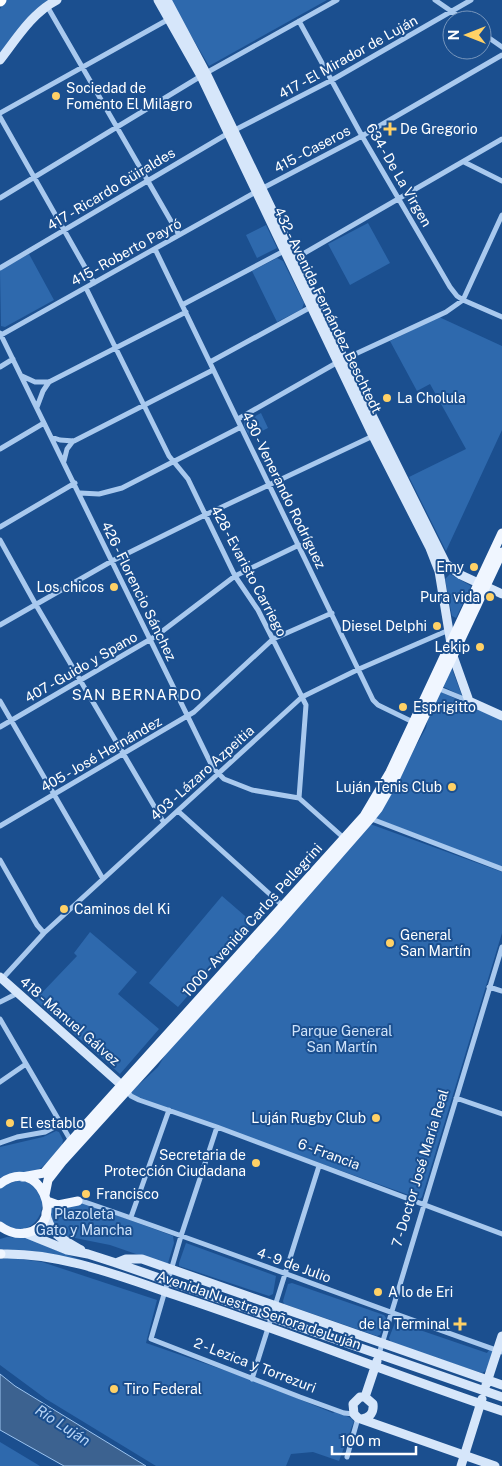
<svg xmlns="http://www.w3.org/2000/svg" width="502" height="1466" viewBox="0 0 502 1466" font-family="'Public Sans',sans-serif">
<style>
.green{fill:#2e69ad}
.water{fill:#3c6290;stroke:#9cc4f0}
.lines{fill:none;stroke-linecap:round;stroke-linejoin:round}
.street{stroke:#a9c9ee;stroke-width:5}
.secondary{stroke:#d6e6fa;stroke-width:9}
.primary{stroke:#f0f6ff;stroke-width:9}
.highway{stroke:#fff;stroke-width:11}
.poi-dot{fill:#ffd166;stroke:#1b4f8f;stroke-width:2}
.labels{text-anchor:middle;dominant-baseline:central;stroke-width:4;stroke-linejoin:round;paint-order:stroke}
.street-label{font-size:14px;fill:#fff;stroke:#1b4f8f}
.poi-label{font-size:14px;fill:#fff;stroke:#1b4f8f;text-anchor:start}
.park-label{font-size:14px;fill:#cfe3fa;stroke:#1b4f8f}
.neighbourhood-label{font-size:15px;letter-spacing:1px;fill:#fff;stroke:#1b4f8f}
.water-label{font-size:15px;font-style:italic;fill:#b5d3f5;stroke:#1b4f8f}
</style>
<rect width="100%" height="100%" fill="#1b4f8f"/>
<path class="green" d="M6,0h46l-52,55v-46z
M170,0h157l-118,66z
M368,223l22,40 -40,22 -22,-41z
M266,225l11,23 -20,10 -11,-23z
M29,254l25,46 -49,27 -4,-1 -1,-56z
M277,258l6,3 21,42 -2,6 -25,13 -25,-51z
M439,317l63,29v84l-56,121 -37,-74 57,-28 -36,-65 -13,7 -27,-50z
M261,413l7,15 -18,9 -6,-11v-4z
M450,574l21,12 -15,32 -4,-2 -7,-37z
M451,666l11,30 -20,-10z
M441,692l61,28v147l-125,-48 -1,-2 50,-89 5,-24 7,-11z
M370,824l132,48v61l-80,264 -2,2 -285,-102 -4,-3v-2l27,-25 10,-17z
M222,896l30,26 -74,85 -29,-24z
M90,932l47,40 -19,22 41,35 -39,45 -85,-74 42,-44 -3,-3z
M56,1131l3,1 4,8 -1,5c-6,7 -18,23 -26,26 -12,5 -24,0 -36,7v-31l43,-10z
M19,1180c3,1 8,1 11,3 23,12 11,51 -16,46 -5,-1 -10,-5 -14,-7v-35z
M84,1203l89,33 1,7 -6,20 -3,1 -55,-19 -45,-9 -15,-12 -1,-19z
M7,1237l21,1 32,14 64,24c-42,-14 -79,-28 -124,-26v-11z
M186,1243l90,33 -3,18 -4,2 -90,-30v-3z
M12,1258l30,4 115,38 -11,43 101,35 86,35 3,-2 17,8 -1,1 2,1 -15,40 -26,-9 -22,2 -5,12h-130l-110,-67 -46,-34v-106z
M292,1283l92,32 2,3 -6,17 -3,1 -93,-32 -1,-3 5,-17z
M398,1318l12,4 4,6 73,25 2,-3 3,1 1,2 -6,17 -5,3 -91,-30 -2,-5 7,-18z
M0,1442l40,24h-40z"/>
<path class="water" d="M0,1374l15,12 131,80h-82l-64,-36z"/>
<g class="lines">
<path class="street" d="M435,0l29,20
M47,6l132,229
M299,21l63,115 88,151 7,9 6,4 39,17
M482,33l20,14
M0,113l169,-94
M0,117l94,166
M464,162l38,19
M0,198l206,-125 131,-73
M155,249l218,451 5,5 35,17
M296,258l206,-119
M0,268l227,-134 105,-54 139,-80
M86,288l83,168 19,23 47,97 23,34 48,95 -7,93
M182,305l102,-54
M0,333l213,435 11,11 28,11 47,8 46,41
M1,335l262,-147 99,-52 140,-81
M210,362l101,-55
M0,367l13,-8
M22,376l13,6h14l137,-70
M37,407l6,-16 6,-9
M238,419l100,-57 108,-50 17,-12 39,-85
M51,437l9,3 14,1 139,-71
M0,449l44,-26
M64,461l3,-12 6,-8
M80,493l19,1 23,-6 119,-61
M0,527l75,-44
M0,540l36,65 128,218
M0,625l112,-64 93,-46 168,-79
M437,688l32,13
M0,701l103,178
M0,727l156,-91 79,-60 64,-31
M178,811l105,95
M369,818l133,51
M0,826l194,-114 79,-73 59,-26
M0,860l37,65 7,8
M2,979l42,-46 258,-236 57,-28 90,-39
M489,987l13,4
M0,1002l18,-9
M0,1019l71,122
M0,1082l26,-18
M127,1091l4,5 8,4 78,27 285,107
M456,1098l46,16
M217,1127l-36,109 -30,103 149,58 44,16 10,1
M0,1143l17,-6 28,-5 15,-8
M78,1201h4c141,48 280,102 420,151
M131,1217l38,-107
M379,1354l123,-407
M252,1379l67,-213
M347,1457l11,-39"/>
<path class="secondary" d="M158,0l43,76 172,360 57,112 9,23 14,85 16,45 33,15
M167,0l39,73 138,286 102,205 15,11 41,19
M0,60c17,-22 32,-47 57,-60
M0,977l127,113
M46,1213c3,21 18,27 35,37
M25,1233l42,17 21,4 28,9 386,134
M1,1254c60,-2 124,24 180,43 108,36 213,78 321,114
M116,1263l10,-4h16l360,126
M486,1385l16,-49
M365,1397l12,-36
M362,1419c8,-1 12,-7 11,-15l-8,-7h-5l-7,7 1,10 4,4 137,48
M461,1466l21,-67"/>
<path class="primary" d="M22,1177l22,-4 27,-32 293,-325 26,-44 112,-239
M0,1184c39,-31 69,40 26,49 -10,2 -18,-1 -26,-7
M45,1195l3,-15 14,-18 211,-232 97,-111 8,-10 18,-32 106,-225
M47,1201l11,4 20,-4
M0,1254h1"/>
<path class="highway" d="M0,1l1,-1"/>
</g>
<g class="poi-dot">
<circle cx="56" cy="96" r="5"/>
<path d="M387.5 121.5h5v5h5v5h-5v5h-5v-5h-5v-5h5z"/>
<circle cx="387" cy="398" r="5"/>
<circle cx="474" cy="567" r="5"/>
<circle cx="114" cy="587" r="5"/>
<circle cx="490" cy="597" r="5"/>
<circle cx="437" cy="626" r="5"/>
<circle cx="480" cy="647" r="5"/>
<circle cx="403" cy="707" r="5"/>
<circle cx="452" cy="787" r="5"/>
<circle cx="64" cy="909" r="5"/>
<circle cx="390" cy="943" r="5"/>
<circle cx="376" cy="1118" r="5"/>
<circle cx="10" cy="1123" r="5"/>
<circle cx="256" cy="1163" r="5"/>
<circle cx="86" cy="1194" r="5"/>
<circle cx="378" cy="1292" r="5"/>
<path d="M457.5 1316.5h5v5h5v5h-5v5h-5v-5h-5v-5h5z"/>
<circle cx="114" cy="1389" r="5"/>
</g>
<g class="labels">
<g class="street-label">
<text transform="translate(348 57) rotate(-29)">417 - El Mirador de Luján</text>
<text transform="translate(312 149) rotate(-28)">415 - Caseros</text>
<text transform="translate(399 175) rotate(60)">634 - De La Virgen</text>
<text transform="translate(111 189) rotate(-31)">417 - Ricardo Güiraldes</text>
<text transform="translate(126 252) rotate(-29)">415 - Roberto Payró</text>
<text transform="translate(328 310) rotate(64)">432 - Avenida Fernández Beschtedt</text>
<text transform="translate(284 490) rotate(64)">430 - Venerando Rodríguez</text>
<text transform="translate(249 571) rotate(62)">428 - Evaristo Carriego</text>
<text transform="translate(139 591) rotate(64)">426 - Florencio Sánchez</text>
<text transform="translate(81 667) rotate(-30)">407 - Guido y Spano</text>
<text transform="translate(101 754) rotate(-30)">405 - José Hernández</text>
<text transform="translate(202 773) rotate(-42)">403 - Lázaro Azpeitia</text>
<text transform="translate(252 920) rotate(-48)">1000 - Avenida Carlos Pellegrini</text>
<text transform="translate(70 1021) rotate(41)">418 - Manuel Gálvez</text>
<text transform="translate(329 1154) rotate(20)">6 - Francia</text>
<text transform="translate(420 1168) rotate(-73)">7 - Doctor José María Real</text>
<text transform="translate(294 1265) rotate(20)">4 - 9 de Julio</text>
<text transform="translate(259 1310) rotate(19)">Avenida Nuestra Señora de Luján</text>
<text transform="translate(255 1365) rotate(21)">2 - Lezica y Torrezuri</text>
</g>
<g class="poi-label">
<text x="66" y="88">Sociedad de<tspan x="66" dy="16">Fomento El Milagro</tspan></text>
<text x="400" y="129">De Gregorio</text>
<text x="397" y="398">La Cholula</text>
<text x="464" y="567" text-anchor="end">Emy</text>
<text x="104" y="587" text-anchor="end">Los chicos</text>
<text x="480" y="597" text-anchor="end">Pura vida</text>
<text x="427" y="626" text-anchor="end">Diesel Delphi</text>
<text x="470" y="647" text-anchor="end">Lekip</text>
<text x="413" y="707">Esprigitto</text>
<text x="442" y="787" text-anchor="end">Luján Tenis Club</text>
<text x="74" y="909">Caminos del Ki</text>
<text x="400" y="935">General<tspan x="400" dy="16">San Martín</tspan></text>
<text x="366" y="1118" text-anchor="end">Luján Rugby Club</text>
<text x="20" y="1123">El establo</text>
<text x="246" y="1155" text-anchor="end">Secretaria de<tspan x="246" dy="16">Protección Ciudadana</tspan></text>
<text x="96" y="1194">Francisco</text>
<text x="388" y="1292">A lo de Eri</text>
<text x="450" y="1324" text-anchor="end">de la Terminal</text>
<text x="124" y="1389">Tiro Federal</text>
</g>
<g class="park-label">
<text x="342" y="1031">Parque General<tspan x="342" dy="16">San Martín</tspan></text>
<text x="84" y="1214">Plazoleta<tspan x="84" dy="16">Gato y Mancha</tspan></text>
</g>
<g class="neighbourhood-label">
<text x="137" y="694">SAN BERNARDO</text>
</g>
<g class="water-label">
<text transform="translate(63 1425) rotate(33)">Río Luján</text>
</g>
</g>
<g transform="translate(467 35) rotate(270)"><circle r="24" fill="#1b4f8f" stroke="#7695bc"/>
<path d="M0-4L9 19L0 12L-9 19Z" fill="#ffd166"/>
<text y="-8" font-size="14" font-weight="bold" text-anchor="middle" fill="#ffffff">N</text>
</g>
<path d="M332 1446v8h84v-8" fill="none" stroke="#ffffff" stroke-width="2.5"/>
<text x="340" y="1446" font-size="15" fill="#ffffff" stroke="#1b4f8f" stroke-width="4" paint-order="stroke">100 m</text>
</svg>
